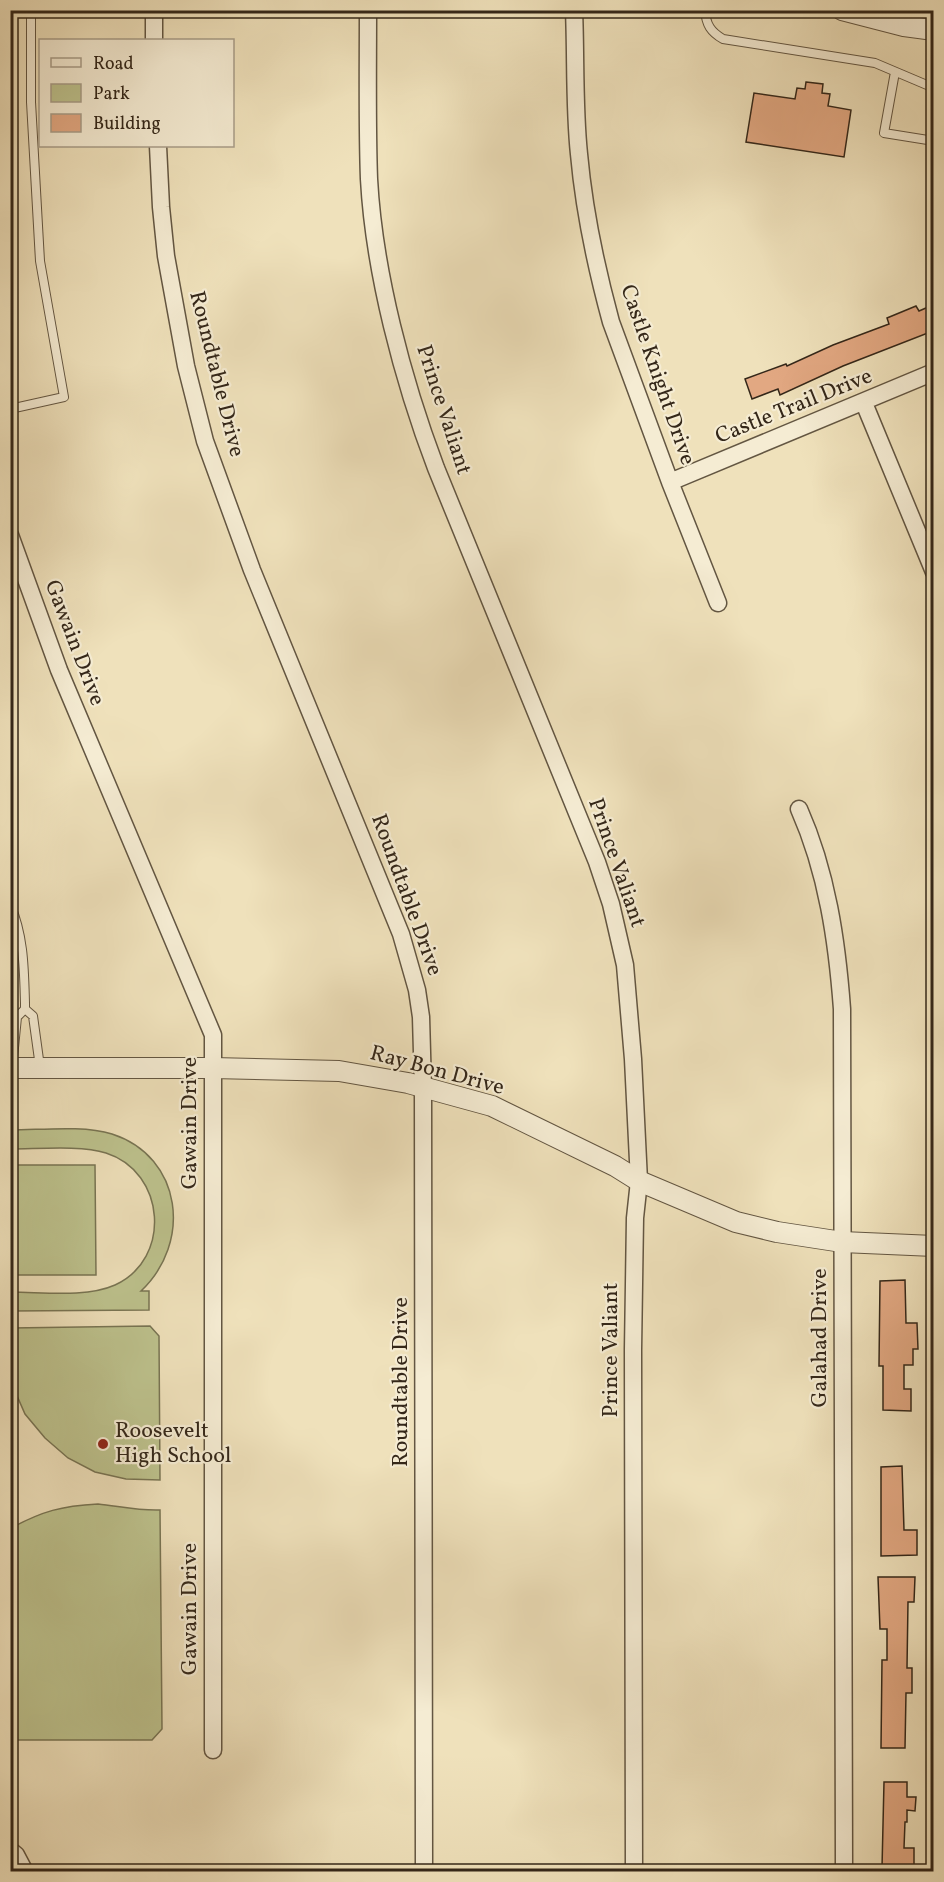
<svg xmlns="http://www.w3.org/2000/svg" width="944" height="1882" viewBox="0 0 944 1882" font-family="Vollkorn,serif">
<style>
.green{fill:#bdc28d;stroke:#787453;stroke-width:1.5}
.building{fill:#e2a882;stroke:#342719;stroke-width:1.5}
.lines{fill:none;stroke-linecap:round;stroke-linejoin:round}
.service-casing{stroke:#635642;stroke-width:10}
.minor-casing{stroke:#635642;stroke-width:19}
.tertiary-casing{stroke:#635642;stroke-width:22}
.service{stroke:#f5ecd3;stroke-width:8}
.minor{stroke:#f5ecd3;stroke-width:16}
.tertiary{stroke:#f5ecd3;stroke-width:20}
.poi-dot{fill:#8f2418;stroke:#f5ecd3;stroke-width:2}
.labels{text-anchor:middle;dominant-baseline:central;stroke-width:4.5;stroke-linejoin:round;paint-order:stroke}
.street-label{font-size:22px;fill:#342719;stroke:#f5ecd3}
.poi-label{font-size:22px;fill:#342719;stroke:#f5ecd3;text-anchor:start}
</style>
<rect width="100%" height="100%" fill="#efe1bb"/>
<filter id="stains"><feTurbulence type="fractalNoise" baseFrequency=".00333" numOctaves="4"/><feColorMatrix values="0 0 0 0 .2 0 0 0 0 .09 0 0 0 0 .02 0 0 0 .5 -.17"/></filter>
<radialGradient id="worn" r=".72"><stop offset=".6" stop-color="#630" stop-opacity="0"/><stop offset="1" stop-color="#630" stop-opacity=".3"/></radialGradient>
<path class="green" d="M11,1130c30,0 72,-5 101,4 71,23 80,109 29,157h8v19l-138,1v-19c31,0 75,6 104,-7 57,-26 51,-113 -9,-132 -25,-8 -68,-4 -95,-4z
M11,1165h84l1,110h-85z
M150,1326l9,10 1,144 -34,-1 -31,-7 -27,-14 -23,-20 -20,-24 -14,-32v-54z
M98,1504c20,2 41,7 62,6l2,219 -10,11h-141v-212c32,-17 50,-22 87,-24z"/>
<path class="building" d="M806,82l17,2 -1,9 8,1 -2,12 23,4 -7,47 -98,-15 8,-49 41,6 2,-11 8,1z
M933,305v26l-90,35 -63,29 -2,-6 -26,10 -7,-20 41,-15 1,2 46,-21 56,-21 -2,-6 29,-12 3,5z
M905,1280l1,43h11l1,26h-5v16h-9v24h7v22l-28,-1v-44h-4l1,-85z
M902,1466l2,64h13v25l-36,1v-89z
M878,1577h37l-1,25h-6l-1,66h5v25h-6l-1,55h-24l1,-88h5v-31h-7z
M884,1782h23v15h9l-1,14 -8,-1v12h-2l-1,26h10v20h-32z"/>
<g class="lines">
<g class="service-casing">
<path id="service" d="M705,10c1,15 6,22 18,29l152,24 59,25
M895,72l-11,61 50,8
M10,409l54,-12 -24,-136 -9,-159v-92
M10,904c14,32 14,65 15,99v6l-8,8 -5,51
M25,1009l8,7 7,51"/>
</g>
<g class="minor-casing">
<path id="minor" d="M154,10v30
M368,10c0,57 -1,113 1,169 5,93 34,202 67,289l161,394 14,42 14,61 8,94 6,122 -4,37 -2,132 1,522
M574,10c2,48 0,97 5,144 5,56 17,113 32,168l59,160 48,121
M158,146l3,61 5,49 20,110 19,75 47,129 149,364 16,56 4,27 2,71 1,784
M864,403l70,169
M670,482l264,-110
M10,535l49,135 154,365v715
M799,809c28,63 38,132 43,200l2,863
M10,1850l6,5 9,17"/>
</g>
<g class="tertiary-casing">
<path id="tertiary" d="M842,10l62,16 30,4
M10,1068h202l127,3 69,12 84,23 123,60 24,15 97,41 41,10 65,10 92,4"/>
</g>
<use href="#service" class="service"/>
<use href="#minor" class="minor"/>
<use href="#tertiary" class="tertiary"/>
</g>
<circle class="poi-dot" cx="103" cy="1444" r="6"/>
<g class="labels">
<g class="street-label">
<text transform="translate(216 374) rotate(76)">Roundtable Drive</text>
<text transform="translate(657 375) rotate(71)">Castle Knight Drive</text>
<text transform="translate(794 407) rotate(-22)">Castle Trail Drive</text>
<text transform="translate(443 410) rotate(72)">Prince Valiant</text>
<text transform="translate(74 643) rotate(69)">Gawain Drive</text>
<text transform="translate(616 863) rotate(71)">Prince Valiant</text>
<text transform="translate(406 895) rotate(70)">Roundtable Drive</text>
<text transform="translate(437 1071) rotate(15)">Ray Bon Drive</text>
<text transform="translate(190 1123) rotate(-90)">Gawain Drive</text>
<text transform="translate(820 1338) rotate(-90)">Galahad Drive</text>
<text transform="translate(611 1350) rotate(-90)">Prince Valiant</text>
<text transform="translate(401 1382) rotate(-90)">Roundtable Drive</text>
<text transform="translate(190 1609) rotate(-90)">Gawain Drive</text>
</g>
<g class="poi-label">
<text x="115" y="1431">Roosevelt<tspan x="115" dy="25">High School</tspan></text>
</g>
</g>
<rect width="944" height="1882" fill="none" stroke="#efe1bb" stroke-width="36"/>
<rect x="12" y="12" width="920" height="1858" fill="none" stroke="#342719" stroke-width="3"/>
<rect x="18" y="18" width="908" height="1846" fill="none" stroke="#342719" stroke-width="1.5"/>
<rect x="39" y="39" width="195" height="108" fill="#f5ecd3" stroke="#a89d89" stroke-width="1.5"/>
<rect x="51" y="58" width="30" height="9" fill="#f5ecd3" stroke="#a89d89" stroke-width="1.5"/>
<text x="93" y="69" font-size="18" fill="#342719">Road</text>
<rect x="51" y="84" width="30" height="18" fill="#bdc28d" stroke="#a89d89" stroke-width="1.5"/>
<text x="93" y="99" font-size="18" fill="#342719">Park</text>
<rect x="51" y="114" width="30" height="18" fill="#e2a882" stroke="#a89d89" stroke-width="1.5"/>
<text x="93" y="129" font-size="18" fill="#342719">Building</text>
<rect width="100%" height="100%" filter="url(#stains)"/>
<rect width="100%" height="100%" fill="url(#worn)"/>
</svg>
